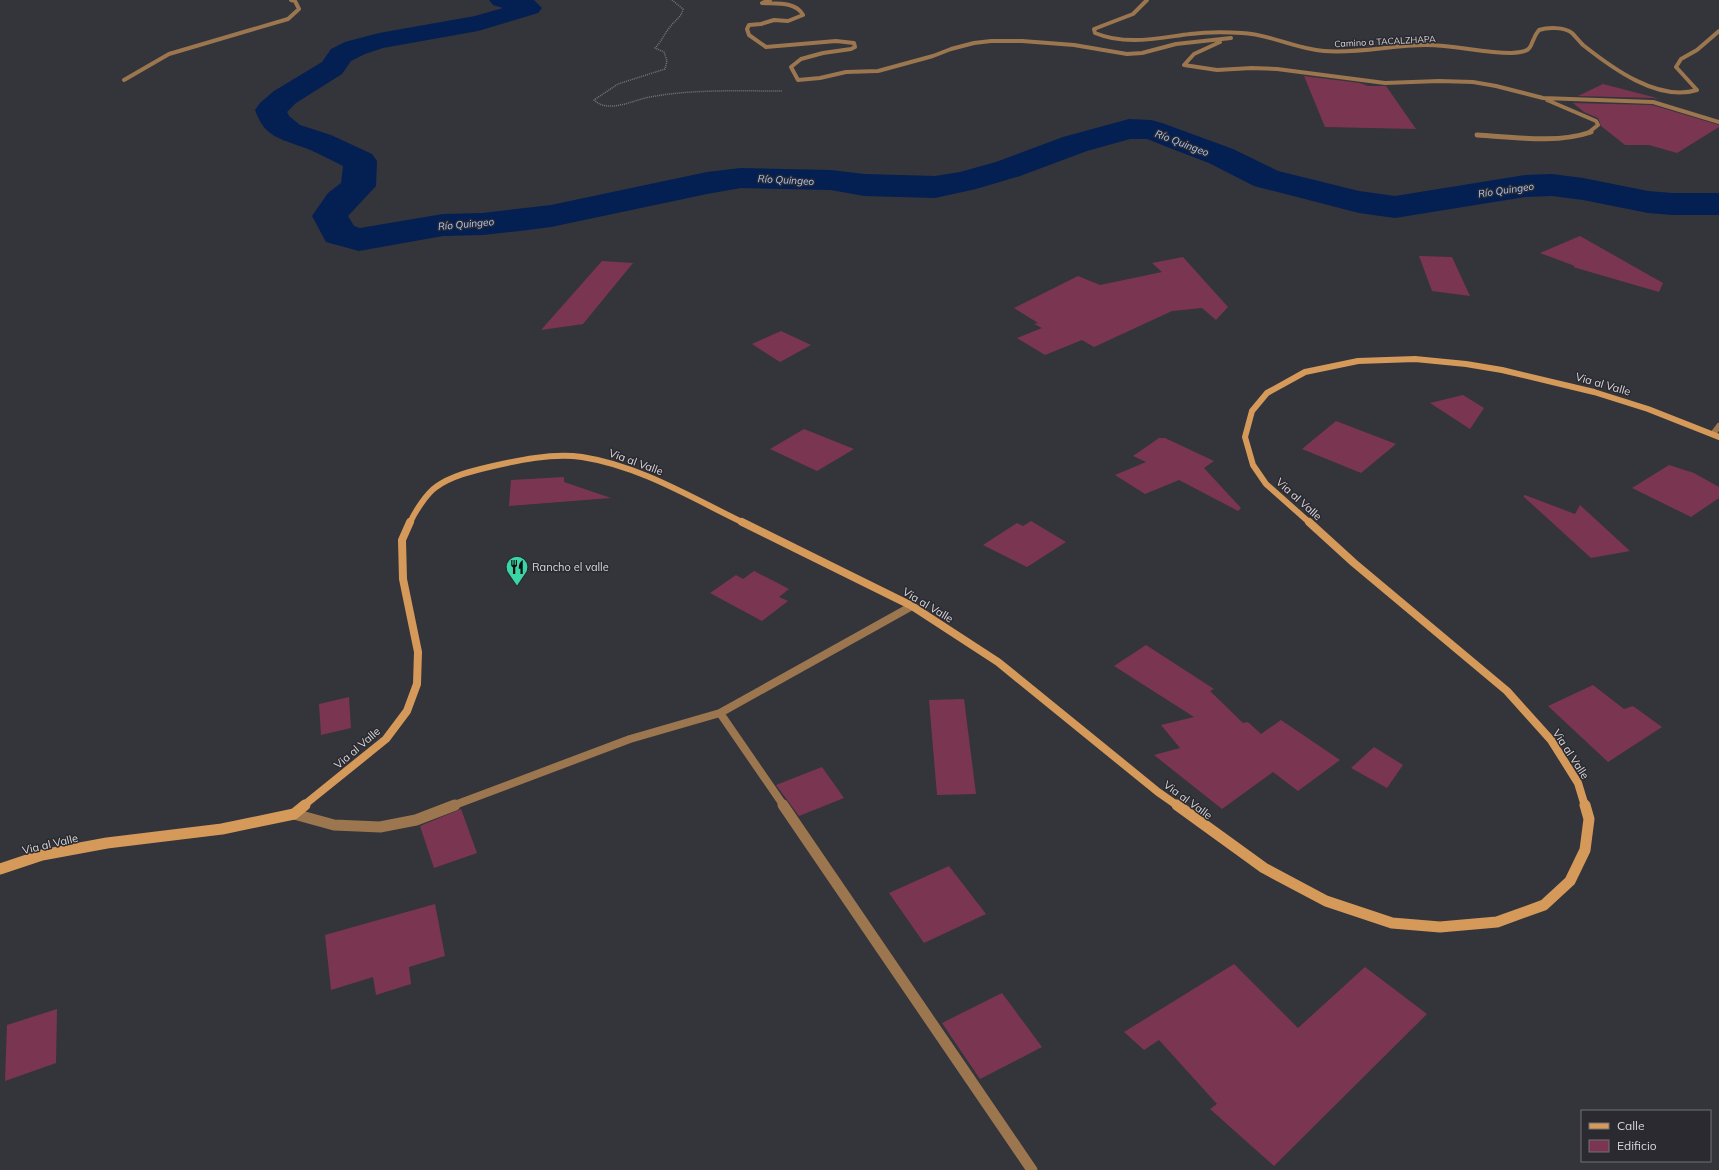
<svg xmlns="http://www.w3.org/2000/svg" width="1719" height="1170" viewBox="0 0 1719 1170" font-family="Mulish,sans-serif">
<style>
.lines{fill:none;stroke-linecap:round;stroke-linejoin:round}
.river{fill:#041f52;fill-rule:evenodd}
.building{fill:#7a3650}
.path{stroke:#75757a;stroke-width:1.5;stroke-dasharray:1 1;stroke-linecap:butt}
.service{stroke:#9b764f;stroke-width:6}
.minor-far3{stroke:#9b764f;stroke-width:4}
.minor-far2{stroke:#9b764f;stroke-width:5}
.minor-far1{stroke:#9b764f;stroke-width:8}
.minor{stroke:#9b764f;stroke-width:11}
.secondary-far2{stroke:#d5995a;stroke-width:6}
.secondary-far1{stroke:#d5995a;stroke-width:8}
.secondary{stroke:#d5995a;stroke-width:11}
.labels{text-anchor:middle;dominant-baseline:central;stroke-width:3;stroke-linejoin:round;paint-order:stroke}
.far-street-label{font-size:9px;fill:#d8d8dc;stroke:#2a2a30}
.far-water-label{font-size:10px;font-style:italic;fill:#abc8fa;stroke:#2a2a30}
.street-label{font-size:11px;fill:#d8d8dc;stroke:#2a2a30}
.poi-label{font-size:11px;fill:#d8d8dc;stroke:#2a2a30;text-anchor:start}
</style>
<rect width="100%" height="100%" fill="#34343b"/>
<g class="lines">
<path class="river" d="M489,0h45l8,8 -4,5 -60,18 -95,17 -18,6 -14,7 -9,13 -46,29 -9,9 2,4 11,9 31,10 41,19 5,7 -1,25 -28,30 6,10 6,2 83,-14 40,-1 68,-8 156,-33 34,-4 90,2 33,4 71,2 25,-4 36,-10 67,-25 66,-18 22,1 11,3 71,26 45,22 81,20 36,5 130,-21 27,-1 31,4 65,13 24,2h47v22h-47l-24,-2 -65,-13 -31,-4 -27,1 -130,21 -36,-5 -105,-27 -45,-23 -34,-13 -28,-11h-17l-43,12 -67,25 -44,13 -41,9 -71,-2 -33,-6 -90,-2 -34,6 -156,33 -31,4 -37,4 -40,1 -84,15 -33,-9 -14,-26 16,-23 13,-10 2,-17c-12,-6 -23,-12 -35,-17 -25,-10 -43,-10 -53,-39l5,-7 14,-12 48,-29 9,-13 14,-7 34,-9 96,-17 28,-8 -10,-3z"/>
</g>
<path class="building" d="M1304,76l56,7 8,3h18l30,43 -91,-2z
M1603,84l50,13 7,3 -7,-2 -75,-2z
M1573,103l79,2 67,20v2l-42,26 -28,-8h-24l-24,-19 -3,-8 -14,-6z
M1580,236l83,47 -4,9 -86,-25 2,-1 -35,-13z
M1419,256l33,1 18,39 -38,-5z
M1183,257l45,50 -12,13 -14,-12 -30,3 -78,36 -12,-7 -37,15 -28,-17 25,-10 -8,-4 4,-1 -24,-15 64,-32 22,9 62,-13 -10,-9z
M602,261l31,2 -50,61 -42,6z
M781,331l30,14 -31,17 -28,-18z
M1463,395l21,13 -14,21 -40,-26z
M1336,421l60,23 -35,29 -59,-24z
M804,429l50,20 -37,22 -47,-22z
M1159,438h6l49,23 -10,7 37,40 -3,3 -59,-31 -34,14 -30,-19 31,-13 -13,-6z
M1669,465l25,8 25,14v11l-28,19 -59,-29z
M564,477v5l47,16 -102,8 2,-26z
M1525,495l50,19 5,-9 50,46 -39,7 -68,-62z
M1031,521l35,21 -39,25 -44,-22 34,-22 6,3z
M754,571l35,18 -10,8 9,4 -26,20 -52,-28 26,-18 7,4z
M1146,645l68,44 -4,2 33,32 5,-1 13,12 20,-14 59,40 -42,31 -25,-19 -51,37 -68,-54 26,-7 -19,-23 33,-8 -80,-51z
M1593,685l31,24 9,-3 29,21 -54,35 -60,-56z
M349,697l2,31 -30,7 -2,-31z
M964,699l12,95 -39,1 -8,-95z
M1374,747l29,18 -16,23 -36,-20z
M822,767l22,31 -45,18 -23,-31z
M461,809l16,44 -43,15 -14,-42z
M949,866l37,48 -62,29 -35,-50z
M435,904l10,52 -36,11 2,17 -35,11 -3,-18 -42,13 -6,-55z
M1234,964l64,64 67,-61 62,47 -153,152 -64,-57 7,-5 -58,-64 -15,10 -20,-18z
M1002,993l40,54 -62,32 -38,-56z
M57,1009l-1,54 -51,18 2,-56z"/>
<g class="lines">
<path class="path" d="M672,0l11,9c-2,9 -8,11 -13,18 -6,7 -8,14 -15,21l9,4 3,9 -2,8 -47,15 -24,16c14,14 39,0 56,-3 43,-8 88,-6 132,-6"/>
<path class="service" d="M1713,434l6,-8"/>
<path class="minor-far3" d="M770,0l-8,3c13,1 34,-2 41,12l-15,6 -14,-1 -13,4 -12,1 -2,4 2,6 17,12 70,-6 18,2 1,4 -4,2 -28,4 -22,6 -10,8 7,13 22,-2 26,-6 32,-1 55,-15 18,-7 23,-6 17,-2h31l52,4 53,9 15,-1 34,-9 55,-6
M1147,0l-14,14 -39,15 1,4c31,13 63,5 95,1 17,-2 34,-2 52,-1 28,1 53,16 82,18 34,3 68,-6 102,-6 29,0 56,8 85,8 27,-1 16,-9 28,-23 9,-3 26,-3 33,3 4,4 7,8 11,12 29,23 75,57 114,45l-21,-23 5,-8 16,-9 22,-19
M1220,42l-26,12 -10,11 33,5 35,-2 25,1 108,14 54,-2 34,1 23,4 47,12 110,4 66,20
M124,80l45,-26 119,-35 11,-10 -4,-8 -4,-1
M1547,100l49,21 2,4 -10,8"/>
<path class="minor-far2" d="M1477,135c35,2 80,9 114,-3"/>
<path class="minor-far1" d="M720,713l192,-107
M452,806l178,-67 90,-26 64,93"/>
<path class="minor" d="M783,805l249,365
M294,814l40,11 46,2 36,-7 39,-15"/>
<path class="secondary-far2" d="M410,523c4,-10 17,-30 26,-36 15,-11 36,-16 53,-20 30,-7 63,-14 93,-10 58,9 110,41 162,66
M1310,523l-44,-39 -13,-19 -8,-28 7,-26 15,-18 38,-21 53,-11 57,-2 51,5 36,6 92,22 54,17 71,28"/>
<path class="secondary-far1" d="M742,522l170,84 86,56 160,130 20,14
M1309,522l45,41 153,128 44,49 27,43 7,23
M303,806l83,-67 21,-28 10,-27 1,-32 -15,-73 -1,-39 8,-18"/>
<path class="secondary" d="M1177,805l87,63 62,33 66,22 48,4 57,-5 47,-17 26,-24 15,-31 4,-31 -4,-14
M0,869l42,-14 65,-12 115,-14 72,-15 11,-9"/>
</g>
<defs>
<g id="restaurant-pin" transform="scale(1.15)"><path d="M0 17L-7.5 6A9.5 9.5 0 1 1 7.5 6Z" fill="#3ad4a5" stroke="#2a2a30"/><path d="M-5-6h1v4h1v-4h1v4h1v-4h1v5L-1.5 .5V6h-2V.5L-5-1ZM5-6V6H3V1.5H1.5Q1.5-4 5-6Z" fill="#111"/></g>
</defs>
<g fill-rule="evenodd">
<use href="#restaurant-pin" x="517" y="567"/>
</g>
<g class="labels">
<g class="far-street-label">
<text transform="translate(1385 41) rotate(-3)">Camino a TACALZHAPA</text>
</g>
<g class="far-water-label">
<text transform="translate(1182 143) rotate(21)">Río Quingeo</text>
<text transform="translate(786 180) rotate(3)">Río Quingeo</text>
<text transform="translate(1506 190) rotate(-8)">Río Quingeo</text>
<text transform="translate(466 224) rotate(-5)">Río Quingeo</text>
</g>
<g class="street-label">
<text transform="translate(1603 384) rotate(16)">Via al Valle</text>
<text transform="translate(636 462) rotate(20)">Via al Valle</text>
<text transform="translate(1299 499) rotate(42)">Via al Valle</text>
<text transform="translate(928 605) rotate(31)">Via al Valle</text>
<text transform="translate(357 748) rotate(-41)">Via al Valle</text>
<text transform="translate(1571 754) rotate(57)">Via al Valle</text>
<text transform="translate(1188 800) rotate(36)">Via al Valle</text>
<text transform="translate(50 844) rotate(-13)">Via al Valle</text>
</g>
<g class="poi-label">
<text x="532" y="567">Rancho el valle</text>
</g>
</g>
<rect x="1581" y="1110" width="130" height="52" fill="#2a2a30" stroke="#707075"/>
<rect x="1589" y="1123" width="20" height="6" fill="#d5995a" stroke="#707075"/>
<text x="1617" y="1130" font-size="12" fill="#d8d8dc">Calle</text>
<rect x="1589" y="1140" width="20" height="12" fill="#7a3650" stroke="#707075"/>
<text x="1617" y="1150" font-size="12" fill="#d8d8dc">Edificio</text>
</svg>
